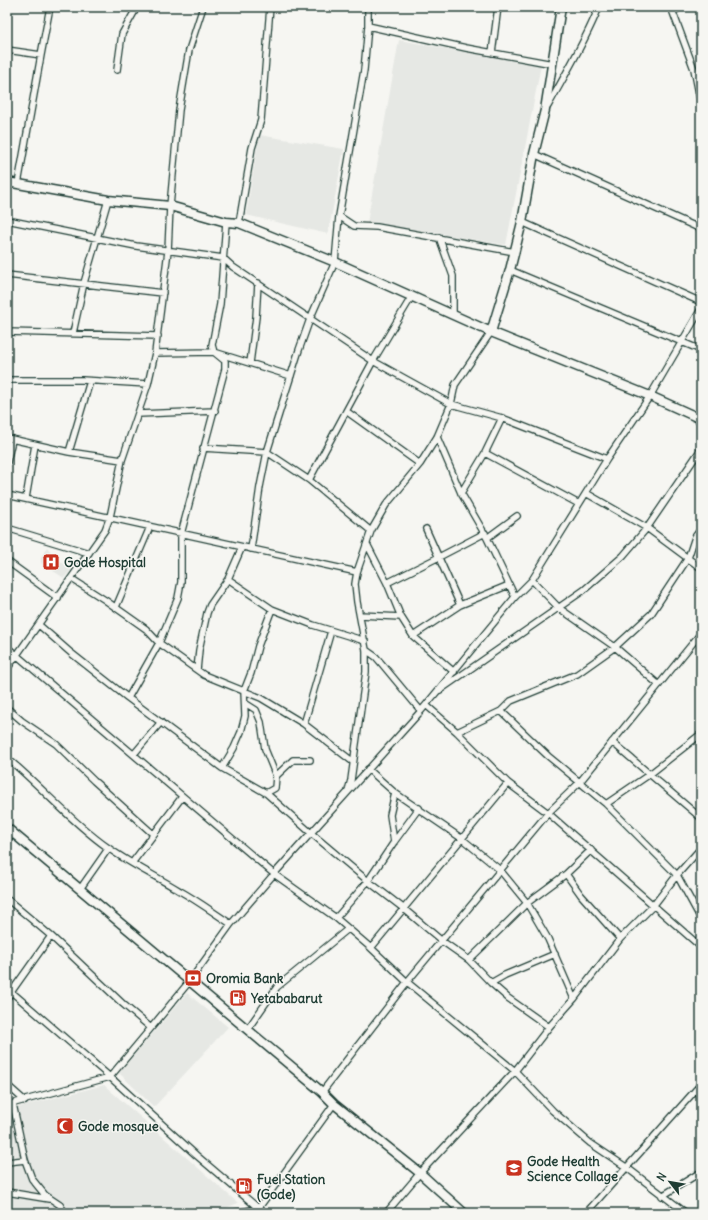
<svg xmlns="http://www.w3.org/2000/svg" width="708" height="1220" viewBox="0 0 708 1220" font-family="Delius,sans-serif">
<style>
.built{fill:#e6e8e4}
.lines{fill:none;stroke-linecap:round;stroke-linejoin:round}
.street-casing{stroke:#1f3d34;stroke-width:8}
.secondary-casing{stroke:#1f3d34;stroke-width:11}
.street{stroke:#f6f6f2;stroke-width:5.5}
.secondary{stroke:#f6f6f2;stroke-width:8}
.labels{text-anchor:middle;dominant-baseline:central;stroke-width:3;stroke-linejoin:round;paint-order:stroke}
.poi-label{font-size:13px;font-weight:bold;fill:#1f3d34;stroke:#f6f6f2;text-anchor:start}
</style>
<rect width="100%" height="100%" fill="#f6f6f2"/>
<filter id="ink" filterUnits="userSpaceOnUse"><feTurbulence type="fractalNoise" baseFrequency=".025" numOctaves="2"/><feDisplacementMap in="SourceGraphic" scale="8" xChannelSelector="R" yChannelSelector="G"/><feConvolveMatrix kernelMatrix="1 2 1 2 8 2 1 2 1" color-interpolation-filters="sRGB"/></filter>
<g filter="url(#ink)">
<path class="built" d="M399,40l142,25 -35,180 -139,-22z
M259,135l85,14 -16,85 -82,-19z
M47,547l7,9 17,14 -7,8 -23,-15v-5z
M187,993l41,34 -74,80 -35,-34z
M104,1085l134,118 -24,10h-207v-103z"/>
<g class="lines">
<g class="street-casing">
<path id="street" d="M671,7l23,62 7,35
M673,12l7,-5
M368,26l98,22 87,16
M7,50l34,5
M492,53l6,-46
M117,70l5,-36 15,-27
M548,106c18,-33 37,-64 51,-99
M534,154l167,75
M18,184l23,-129 9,-48
M339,216l15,10 23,1 138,25
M7,220l129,26 87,12 10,9 140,94 78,43 51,14 105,41
M522,222l179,80
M239,223l13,-75 9,-28 9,-113
M439,237l14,39v39
M510,270l191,80
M7,275l156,18
M7,332l151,4
M73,333l11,-50 24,-83
M155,353l59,-1 77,24
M250,363l6,-46 2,-34
M7,380h75l66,4
M346,411l74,53
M138,414l77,-3
M437,437l24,56 26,45 28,59
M7,438l62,14 53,8
M203,448l64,4 42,28 62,51
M69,452l21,-71
M485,453l94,51
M7,462l5,-22
M309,480l64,-119 39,-65
M461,493l24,-40 17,-35
M586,493l61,35 54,40
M7,495l350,77
M26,498l9,-53
M7,528l82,25
M487,538l30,-22
M367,544l20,39 14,34 12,19 41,36
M251,549l9,-62 7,-35 32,-102 11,-31 25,-57 4,-46 25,-146 4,-44v-19
M7,561l51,37
M72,579l33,21 41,29 13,14 45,32 57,23 43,26 48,37
M228,579l44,30 41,16 52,16
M532,580l27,28 56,39 44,38
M387,583l52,-26 46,-24
M460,605l49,-20
M116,607l34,-80
M360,615l41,2
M39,625l32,28 57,45 94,70 44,25 45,40 57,48 35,27 39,33 27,19 22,23 17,15 41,29
M413,636l47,-31 -34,-76
M7,647l267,227 62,44 35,30 36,34 108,89 38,40 37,32 36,24 60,46
M366,650l10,7 6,7 39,47
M7,669l98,-139 5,-13 12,-57 26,-76 7,-31 13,-102 2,-45 9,-96 10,-60 14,-43
M197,670l2,-20 8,-37 3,-8 18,-26 14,-32
M440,690l144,-100 39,-34 24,-28 54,-79
M128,698l31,-55 19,-45 3,-16v-48l44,-165v-8l-11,-9 -2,-7 8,-41 6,-82
M245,703l11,7 5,12 4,27 11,27
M426,705l31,27 51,51 40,30 153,134
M7,708l15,13 34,23 38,37 59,53
M501,711l10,-10 66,-27 38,-27 36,-33 37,-56 7,-21 6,-8
M304,724l27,-93
M457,732l44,-21 47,45 58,48 71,71 24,44
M612,742l89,76
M134,754l27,-32
M7,758c34,28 63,63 100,89 23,17 49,29 73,44 18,10 34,22 51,33
M222,768l12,-20 7,-16 4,-16 -1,-25 7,-18 7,-27 14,-37
M368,769l27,24 66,45 39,32 27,33 21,36 26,60
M348,791l3,-11 15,-108v-22l-9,-48 -2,-18 2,-12 14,-41 15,-26 34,-41 17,-27 14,-33 4,-19 36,-53
M266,793l9,-5 1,-12 17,-16h17
M606,804l44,-30 51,-40
M394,842l-4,-27 5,-22
M132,863l50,-66
M566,874l15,21 39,44
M80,889l28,-40
M7,899l44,37 72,68 28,24
M336,918l32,-37 26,-39 25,-34
M371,948l137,-165
M469,960l58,-57 39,-29 25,-24
M491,983l14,-8 50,-21
M7,988l103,89 86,78 68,58
M7,998l44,-62
M247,1030l30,-43 71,-58
M7,1085l18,16
M322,1092l85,-110 141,-169 31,-30 122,-150
M13,1104l12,56 7,19 13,16 15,10 5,8
M7,1105l103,-28 41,-49 38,-46 42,-58 43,-50 147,-163 94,-114 17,-17 75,-121 43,-63 51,-87
M7,1162l18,-2
M7,1192l42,7
M662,1196l39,-24
M234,1213l24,-4 76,-105
M386,1213l34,-40 95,-102 34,-44 25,-28 46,-60 33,-33 24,-31 24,-27
M586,1213l115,-129"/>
</g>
<g class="secondary-casing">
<path id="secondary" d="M7,182l101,18 62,6 56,16 13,1 96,39 156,70 159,64 51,23
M491,332l19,-62 12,-48 12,-68 11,-44 16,-103
M7,828l315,264 12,12 86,69 44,40"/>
</g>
<use href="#street" class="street"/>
<use href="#secondary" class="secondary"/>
</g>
</g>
<defs>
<g id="hospital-square" transform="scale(0.9)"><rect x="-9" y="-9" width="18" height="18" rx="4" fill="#c8321e" stroke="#f6f6f2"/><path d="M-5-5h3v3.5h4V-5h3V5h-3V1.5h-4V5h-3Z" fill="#fff"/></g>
<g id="bank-square" transform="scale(0.9)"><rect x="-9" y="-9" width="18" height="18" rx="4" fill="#c8321e" stroke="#f6f6f2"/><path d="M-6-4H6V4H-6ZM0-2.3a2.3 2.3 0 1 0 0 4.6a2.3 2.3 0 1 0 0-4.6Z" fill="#fff"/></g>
<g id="fuel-square" transform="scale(0.9)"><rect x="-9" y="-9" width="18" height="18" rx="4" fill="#c8321e" stroke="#f6f6f2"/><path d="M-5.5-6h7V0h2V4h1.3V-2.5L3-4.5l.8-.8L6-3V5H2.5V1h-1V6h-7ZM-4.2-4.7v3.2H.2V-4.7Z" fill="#fff"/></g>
<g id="mosque-square" transform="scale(0.9)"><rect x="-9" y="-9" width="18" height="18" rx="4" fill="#c8321e" stroke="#f6f6f2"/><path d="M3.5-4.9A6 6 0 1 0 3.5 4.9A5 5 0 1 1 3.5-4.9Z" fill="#fff"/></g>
<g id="school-square" transform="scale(0.9)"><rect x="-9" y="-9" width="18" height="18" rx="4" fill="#c8321e" stroke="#f6f6f2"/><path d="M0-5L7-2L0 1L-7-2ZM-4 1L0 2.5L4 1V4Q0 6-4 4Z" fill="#fff"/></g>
</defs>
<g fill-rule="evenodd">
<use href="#hospital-square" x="51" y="562"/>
<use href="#bank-square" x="193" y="978"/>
<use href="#fuel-square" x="238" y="998"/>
<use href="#mosque-square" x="65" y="1126"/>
<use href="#school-square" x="514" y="1168"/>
<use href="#fuel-square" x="244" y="1186"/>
</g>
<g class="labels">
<g class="poi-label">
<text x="64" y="562">Gode Hospital</text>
<text x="206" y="978">Oromia Bank</text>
<text x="251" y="998">Yetababarut</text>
<text x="78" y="1126">Gode mosque</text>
<text x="527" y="1161">Gode Health<tspan x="527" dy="15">Science Collage</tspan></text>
<text x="257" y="1179">Fuel Station<tspan x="257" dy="15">(Gode)</tspan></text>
</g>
</g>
<rect width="708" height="1220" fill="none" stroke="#f6f6f2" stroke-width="24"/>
<rect x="12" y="12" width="684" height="1196" fill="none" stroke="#1f3d34" stroke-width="1.5" filter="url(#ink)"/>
<g transform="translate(670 1182) rotate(301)" stroke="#f6f6f2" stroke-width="3" paint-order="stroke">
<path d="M0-3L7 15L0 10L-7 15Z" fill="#1f3d34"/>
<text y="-6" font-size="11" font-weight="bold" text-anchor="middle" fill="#1f3d34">N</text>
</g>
</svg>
